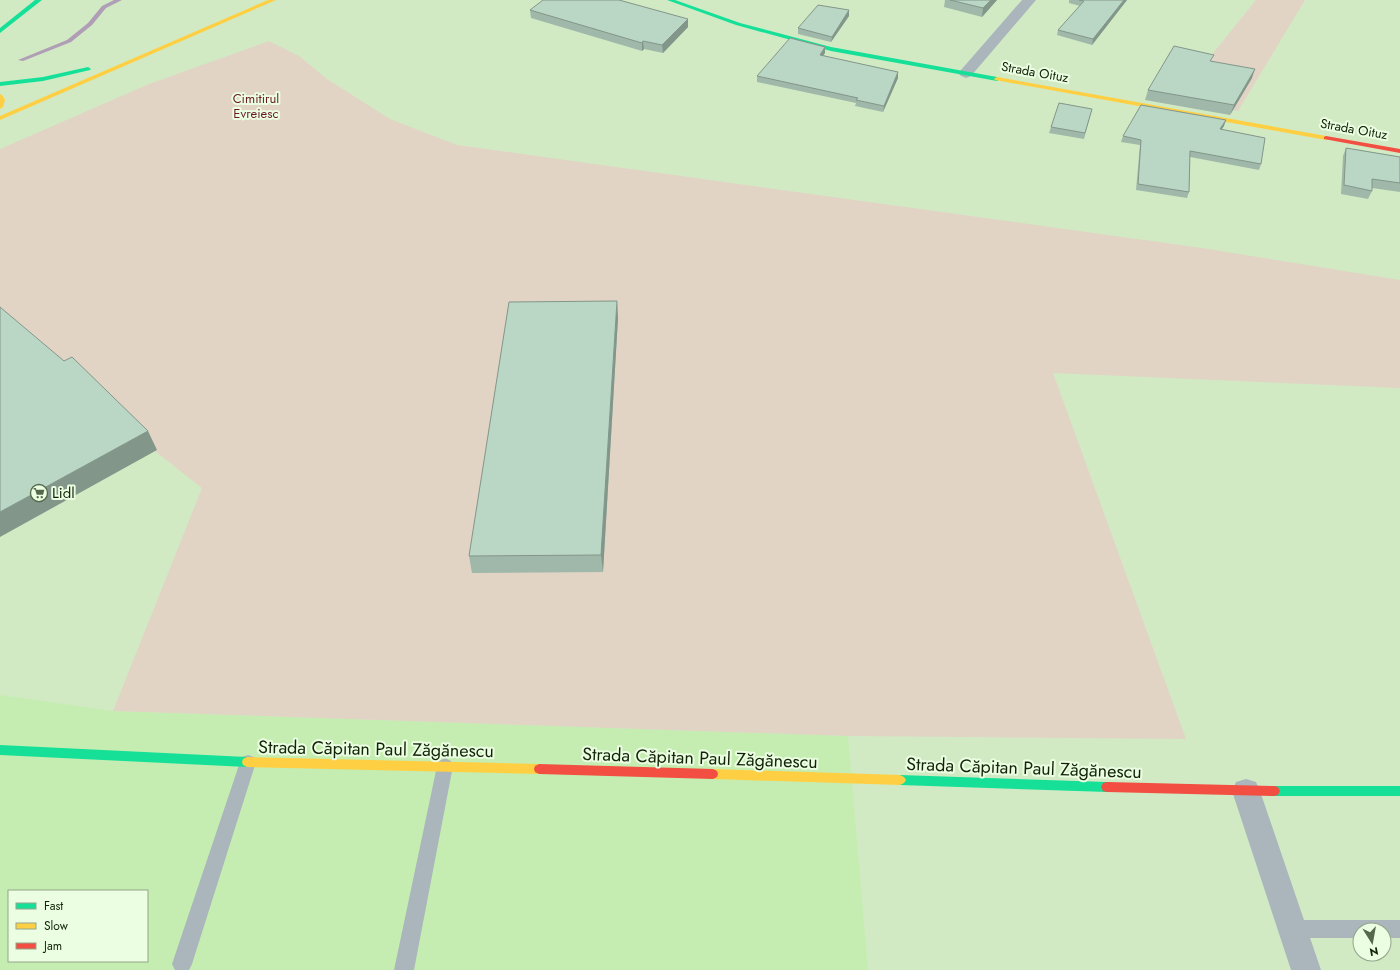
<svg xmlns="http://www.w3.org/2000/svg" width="1400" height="970" viewBox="0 0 1400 970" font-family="Jost,sans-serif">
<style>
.built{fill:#c5edb1;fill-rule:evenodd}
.green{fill:#e1d4c4}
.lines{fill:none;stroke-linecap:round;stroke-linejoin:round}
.stream{fill:#af9eb5;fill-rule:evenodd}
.lane{fill:#aab6bc;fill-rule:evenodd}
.street{fill:#aab6bc;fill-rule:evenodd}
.fast{fill:#16e098;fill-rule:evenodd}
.slow{fill:#ffcf43;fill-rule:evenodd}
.jam{fill:#f24e42;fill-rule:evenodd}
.wall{fill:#a0b8a9}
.shaded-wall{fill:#82968a}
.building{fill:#bad6c5;stroke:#82968a}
.labels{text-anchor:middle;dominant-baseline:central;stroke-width:4;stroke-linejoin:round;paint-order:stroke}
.far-street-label{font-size:13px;fill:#122308;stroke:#ebfee2}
.far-park-label{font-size:13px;fill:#6b1b28;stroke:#ebfee2}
.poi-label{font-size:15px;fill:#122308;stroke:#ebfee2;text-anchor:start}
.near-street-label{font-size:18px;fill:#122308;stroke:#ebfee2}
</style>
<rect width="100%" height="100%" fill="#d1eac4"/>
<path class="built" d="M0,695l113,16 735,25 20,234h-868zM9,891h138v70h-138z"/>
<path class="green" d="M1256,0h49l-67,111 -53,-11 16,-32z
M269,41l30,15 28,23 63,40 67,26 745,103 198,32v108l-347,-15 133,366 -338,-3 -735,-25 89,-223 -42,-33 -160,-140v-166l149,-65z"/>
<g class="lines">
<path class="stream" d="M114,0h8l-16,8 -14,17 -21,17 -48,19 -5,-1 49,-20 21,-17 14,-17z"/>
<path class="lane" d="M248,755l6,2 2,5 -64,202 -3,6h-14l-3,-6 68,-202 2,-5z
M445,758l6,3 2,5 -39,204h-20l43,-204 2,-5z
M1292,920h108v18h-16v-8h-24v8h-68l-7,-3 -2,-6 2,-6z"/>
<path class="street" d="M1022,0h14l-65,76 -5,2 -5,-2 -3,-3 3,-3z
M1246,779l10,3 4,9 61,179h-30l-59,-179 4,-9z"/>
<path class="fast" d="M35,0h7l-42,33v-5z
M667,0h8l65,23 91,24 166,30 3,2 -3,2 -166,-30 -95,-26z
M88,67l3,2 -1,1 -47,11 -43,5v-4l43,-5z
M0,745l247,12 4,2 1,3 -1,3 -4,2 -247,-12z
M900,775l207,7 4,1 2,4 -2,4 -4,1 -207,-7 -4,-2 -2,-3 2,-3z
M1274,786h126v10h-126l-4,-1 -2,-4 2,-4z"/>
<path class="slow" d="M268,0h8l-276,120v-4z
M997,77l329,59 3,2 -3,2 -331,-60 -1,-1z
M0,94l2,1 3,5 -2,7 -3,2z
M247,757l292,7 4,2 1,3 -1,3 -4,2 -292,-7 -4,-2 -1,-3 1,-3z
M713,769l187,6 4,2 2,3 -2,3 -4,2 -187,-6 -4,-2 -1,-3 1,-3z"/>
<path class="jam" d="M1326,136l74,13v4l-76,-14v-2z
M539,764l174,5 4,2 1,3 -1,3 -4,2 -174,-5 -4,-2 -1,-3 1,-3z
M1107,782l167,4 4,1 2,4 -2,4 -4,1 -167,-4 -4,-1 -2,-4 2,-4z"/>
</g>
<path class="wall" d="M945,0h52l-15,17 -38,-10z
M1069,0h58l-35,45 -35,-10 1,-5 22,-24 -11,-3z
M530,10l158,17 -25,26 -19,-4 -2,2 -111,-33z
M849,16l-18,26 -33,-8v-6z
M825,47v6l-2,2 75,23 -15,34 -28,-6 1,-3 -99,-21v-6z
M1212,61l40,17 -22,37 -85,-15 3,-10z
M1092,109l-8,30 -35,-6 2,-6z
M1224,126l-3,3 40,35 -2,6 -69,-13 -1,35 -2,6 -51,-8 4,-45 -19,-3 2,-6z
M1346,148l54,9v35l-28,-4v3l-4,8 -27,-5 2,-38z
M617,301l1,17 -15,254 -131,1 -3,-17z"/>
<path class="shaded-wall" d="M991,0h6l-15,17 1,-9z
M1124,0h3l-35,45 1,-6z
M849,10v6l-18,26 1,-5z
M688,19v8l-25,26 -1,-8z
M643,41l1,8 -2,2v-8z
M825,47v6l-5,7v-5z
M1255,69l-3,9 -22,37 4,-10z
M898,72v6l-15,34 1,-6z
M1226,120l-2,6 -6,9 2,-6z
M617,301l1,17 -15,254 -2,-17z
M148,431l9,19 -157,87v-25z"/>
<path class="building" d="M543,0h76l69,19 -26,26 -19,-4 -1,2 -112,-33z
M950,0h41l-8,8z
M1079,0h45l-31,39 -35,-9 26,-29z
M818,5l31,5 -17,27 -34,-9z
M790,38l35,9 -5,8 78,17 -14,34 -28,-6 2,-2 -101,-22z
M1174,46l40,9 -4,6 45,8 -21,36 -86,-15z
M1059,103l33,6 -7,24 -34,-6z
M1141,105l85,15 -6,9 45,9 -4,26 -71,-13 -1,41 -51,-8 3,-44 -18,-4z
M1346,148l54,9v26l-28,-4v12l-28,-6z
M617,301l-16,254 -132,1 40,-254z
M0,307l64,54 8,-4 76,74 -148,81z"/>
<defs>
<g id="supermarket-ring" transform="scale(0.9)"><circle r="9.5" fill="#ebfee2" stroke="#55694a" stroke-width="1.5"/><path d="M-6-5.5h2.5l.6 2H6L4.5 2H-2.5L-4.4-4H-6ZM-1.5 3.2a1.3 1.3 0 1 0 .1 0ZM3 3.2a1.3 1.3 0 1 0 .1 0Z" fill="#55694a"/></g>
</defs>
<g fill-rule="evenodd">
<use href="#supermarket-ring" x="39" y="493"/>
</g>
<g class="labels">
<g class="far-street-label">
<text transform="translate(1035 72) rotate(10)">Strada Oituz</text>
<text transform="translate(1354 129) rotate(10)">Strada Oituz</text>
</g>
<g class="far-park-label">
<text x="256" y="98">Cimitirul<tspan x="256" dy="15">Evreiesc</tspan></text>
</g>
<g class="poi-label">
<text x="52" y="493">Lidl</text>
</g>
<g class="near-street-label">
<text transform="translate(376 749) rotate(1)">Strada Căpitan Paul Zăgănescu</text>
<text transform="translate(700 758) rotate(2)">Strada Căpitan Paul Zăgănescu</text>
<text transform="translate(1024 768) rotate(2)">Strada Căpitan Paul Zăgănescu</text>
</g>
</g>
<rect x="8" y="890" width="140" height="72" fill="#ebfee2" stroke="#94a68b"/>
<rect x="16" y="903" width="20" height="6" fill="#16e098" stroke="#94a68b"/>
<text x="44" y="910" font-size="12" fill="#122308">Fast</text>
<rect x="16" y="923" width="20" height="6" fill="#ffcf43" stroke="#94a68b"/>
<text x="44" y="930" font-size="12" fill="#122308">Slow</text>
<rect x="16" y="943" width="20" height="6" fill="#f24e42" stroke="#94a68b"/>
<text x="44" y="950" font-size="12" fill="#122308">Jam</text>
<g transform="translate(1372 942) rotate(169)"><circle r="19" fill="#ebfee2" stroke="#94a68b"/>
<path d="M0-3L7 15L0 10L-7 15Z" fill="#55694a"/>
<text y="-6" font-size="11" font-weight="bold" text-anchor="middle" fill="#122308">N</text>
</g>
</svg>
